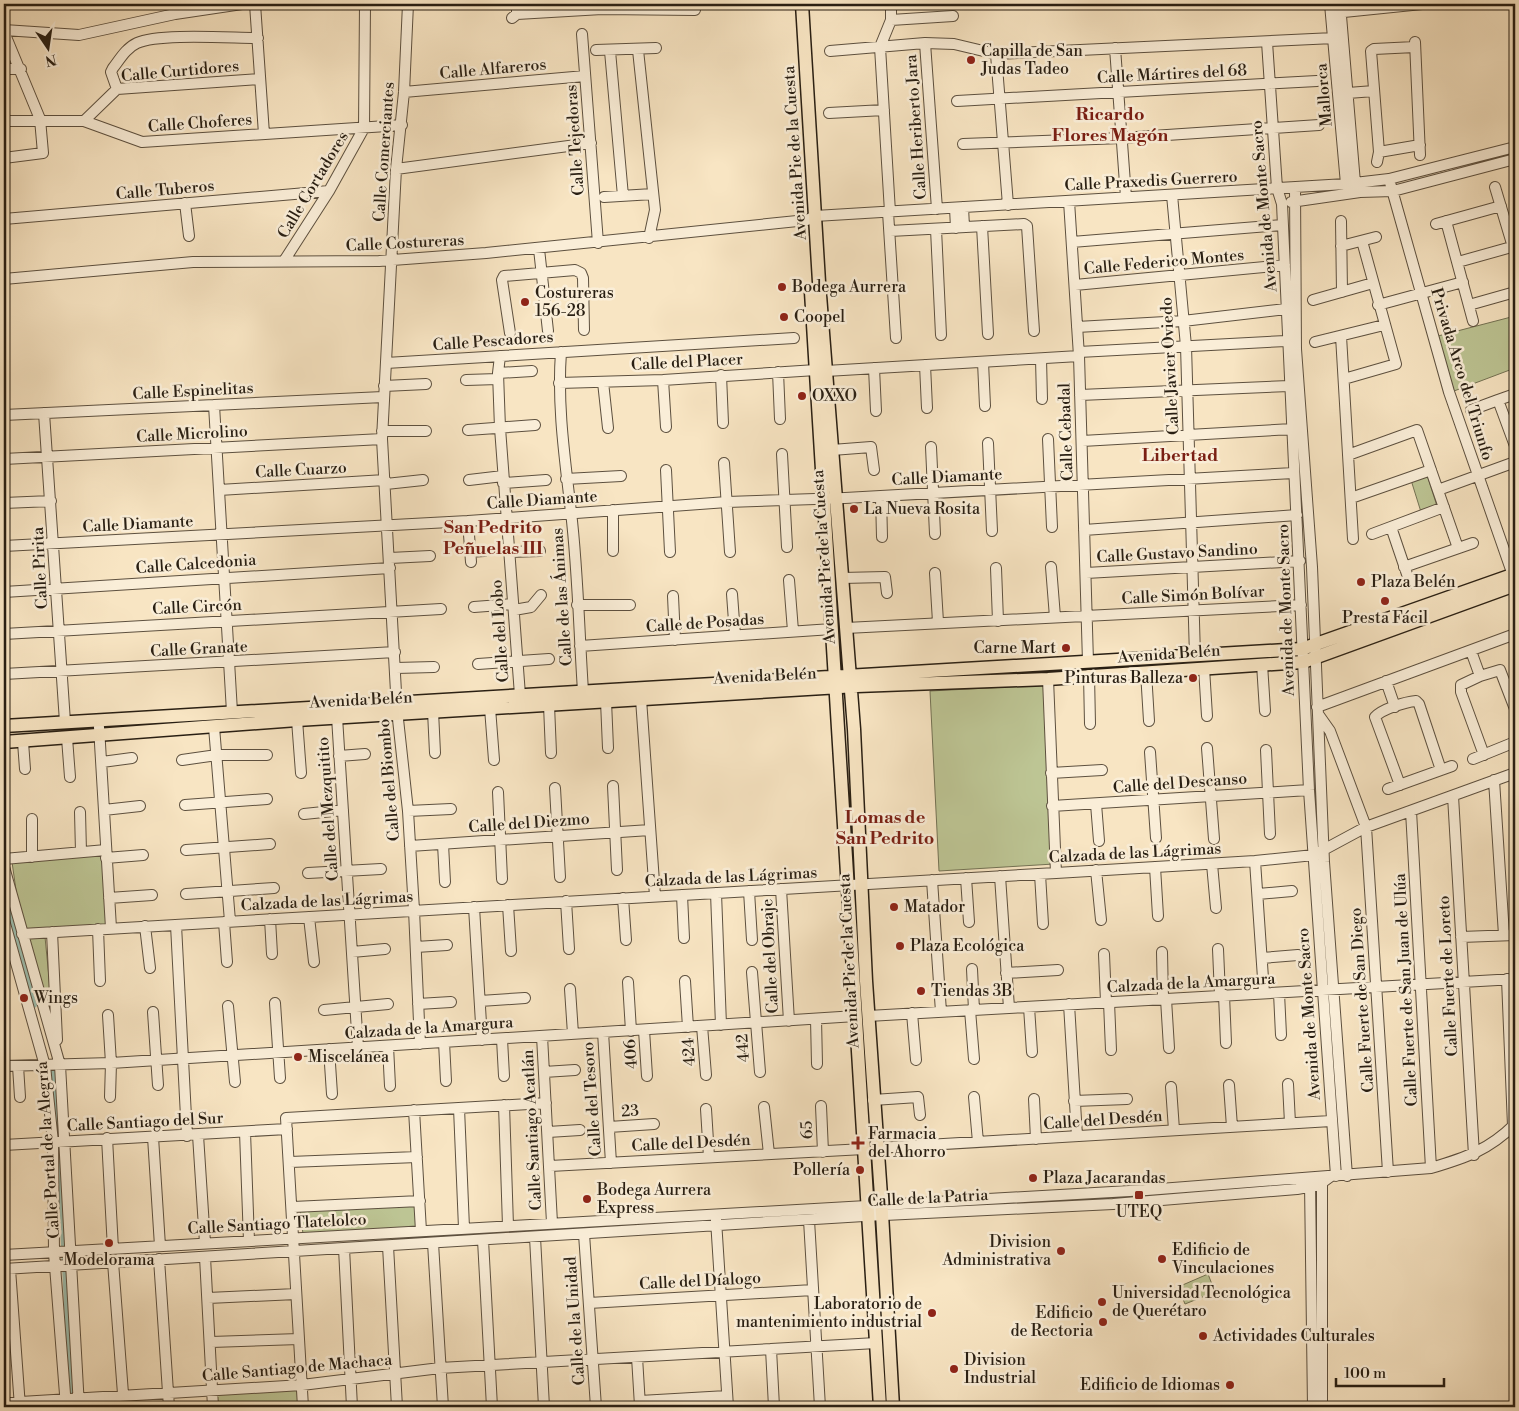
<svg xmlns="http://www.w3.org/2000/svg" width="1519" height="1411" viewBox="0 0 1519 1411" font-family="'Libre Bodoni',serif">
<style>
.green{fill:#bdc594;stroke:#737254}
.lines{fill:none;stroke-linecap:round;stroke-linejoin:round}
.canal{stroke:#9dbfb1;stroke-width:8}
.minor-casing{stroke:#5d503f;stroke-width:12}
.major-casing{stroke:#291f13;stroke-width:15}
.minor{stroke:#faeed8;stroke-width:10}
.major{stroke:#f8e5c3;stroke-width:12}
.poi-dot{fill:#8f2418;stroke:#faeed8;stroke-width:2}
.labels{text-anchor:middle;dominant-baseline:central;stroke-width:5;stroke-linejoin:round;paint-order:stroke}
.poi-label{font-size:16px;fill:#291f13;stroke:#faeed8;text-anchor:start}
.street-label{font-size:16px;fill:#291f13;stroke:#faeed8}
.neighbourhood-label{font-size:18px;font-weight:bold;fill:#7a1f14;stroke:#faeed8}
</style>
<rect width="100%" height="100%" fill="#f8e5c3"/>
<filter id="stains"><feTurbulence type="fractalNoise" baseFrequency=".004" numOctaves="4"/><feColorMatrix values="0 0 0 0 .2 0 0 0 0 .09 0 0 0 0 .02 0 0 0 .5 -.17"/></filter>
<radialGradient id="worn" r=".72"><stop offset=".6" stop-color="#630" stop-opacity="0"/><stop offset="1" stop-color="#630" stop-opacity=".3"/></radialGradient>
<path class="green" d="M1515,316v52l-61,23 -16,-55z
M1427,475l10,31 -16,6 -10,-32z
M1046,685l8,179 -115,7 -9,-180z
M107,853l4,73 -89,6 -10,-70z
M45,937l10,102 -29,-100z
M420,1201l-1,27 -116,6 -3,-24z
M1208,1274l7,18 -30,12 -7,-17z
M299,1389l2,18h-83l-1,-14z"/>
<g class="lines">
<path class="canal" d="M4,892l29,112
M52,1068l7,71
M60,1148l10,196v47"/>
<g class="minor-casing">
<path id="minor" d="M255,4l9,130
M408,4l-4,88 -8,77 -14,270 15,271 11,101 6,99 6,134
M517,4v10
M1330,4l16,180
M1340,4l15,179
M1334,13l88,-9
M512,18l5,-4 85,-5 93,1
M891,20l62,-4
M4,30l75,5 96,-21 67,-10
M4,32l36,87 3,34 -39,5
M582,34l16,209
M1267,42l10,146 5,16 27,586 27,386
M1415,42l5,113
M925,43l12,166
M1115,48l11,149
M596,50l60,-2
M638,50l17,160 -6,28
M610,51l13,145
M830,51l95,-8 29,1 42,10 338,-16
M996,54l12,151
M4,69h17
M117,89l-6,-17 2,-4c7,-9 13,-20 24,-25 22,-10 93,-5 121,-5
M404,92l181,-16
M1348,93l26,-2
M957,101l360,-20
M829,113l55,-3
M4,121h80l58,21 260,-17
M84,121l33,-32 143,-10
M963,144l159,-6 197,-13
M1379,152l41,-7
M1377,162l2,-10 -8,-101 3,-2 41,-2
M396,169l195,-26
M1389,179l60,213 66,189
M1495,187l18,60
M1295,188l1,161 16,218 12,295 23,314
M1172,195l14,151 9,310
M604,197l49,-3
M1069,201l10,155 9,306
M1291,202l69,-10 33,-1 122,-32
M185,203l4,33
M963,207l1,20
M955,208l1,20
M888,212l8,126
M890,212l-10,-165 11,-27v-16
M4,219l325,-28
M1341,221l1,71
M1446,221l27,100
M1436,224l65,-18
M982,226l6,108
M936,229l5,106
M890,231l134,-7 3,2 7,105
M1072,242l210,-17
M1341,246l35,-9
M539,249l9,82
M284,261l45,-70 35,-63 1,-124
M1458,262l57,-16
M4,279l189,-17 186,-1 107,-8 321,-33 8,-4 531,-32 43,-5 126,-32
M1075,285l210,-20
M1313,300l60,-17
M1378,305l85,-23
M1469,305l46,-13
M1077,327l106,-6 103,-12
M510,333l-8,-53 2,-4 71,-6 6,3 2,5 1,52
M1341,336l12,203
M1315,342l69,-17
M561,352c-4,54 4,107 10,160 7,59 8,120 12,179
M1079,352l207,-11
M500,356l-2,17 2,55 20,267
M1041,359l1,40
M983,362l2,44
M386,363l408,-25
M925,365l2,43
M874,368l2,43
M826,371l253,-15
M778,372l2,47
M498,373l34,-2
M721,375l2,48
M1344,379l52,-15 -34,-123
M466,380l32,-1
M663,380l3,47
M603,382l5,46
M559,383l104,-3 153,-10
M384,386l42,-2
M1515,394l-17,6 17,46
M1080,395l209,-9
M214,405l18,307
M1471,410l27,-10
M44,413l21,309
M4,415l379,-18
M468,430l67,-5
M382,431h44
M1048,439l4,88
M1082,441l210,-12
M988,443l4,88
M931,447l4,87
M832,450l39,-3 3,23
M782,454l5,93
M1348,455l69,-25 41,118
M4,459l378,-20
M724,463l6,89
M666,470l4,82
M566,479l55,-3
M469,480l34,-4
M503,483l43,-3
M386,484l37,-4
M219,490l166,-10
M1438,490l77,-28
M881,496l1,41
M1351,498l80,-28
M4,503l47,-2
M468,521l3,41
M1391,527l19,56
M1084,530l213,-15
M1372,534l72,-27
M4,546l464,-25 259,-19 118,-4 449,-25
M613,551v-41
M469,552l15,-1
M510,552l30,-1
M390,558l40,-2
M1051,567l4,50
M1404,567l69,-24
M996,568l2,53
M935,573l3,49
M1086,573l214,-12
M842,578l43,-1 2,16
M789,580l4,51
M4,592l386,-24
M732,594l3,41
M673,596l2,44
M577,605h53
M474,607l39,-3
M514,610l17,-3 10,-12
M846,628l455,-23
M4,634l437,-25
M580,646l252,-17
M1471,651l9,25
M478,664l71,-5
M1262,664l3,47
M396,668l38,-1
M1204,668l3,48
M1146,672l3,49
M4,674l391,-22
M1089,675l1,49
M1048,679l8,194
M1386,681l9,26
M641,699l14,197
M606,701l2,47
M549,705l2,48
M1317,707l198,-73
M490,708l4,52
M433,711l2,42
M1318,714l12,17 36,96 22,345
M337,717l21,331
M297,720l4,53
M99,727l12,201
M214,727l16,194
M67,738l3,39
M23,742l2,27
M1207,748l7,91
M1266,750l4,84
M1150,752l6,86
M1484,755l-23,-63v-7l19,-9 20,-6 15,39
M339,756l26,-2
M1473,759l42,-17
M182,760l35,-5h50
M102,762l30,-4
M1051,773l51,-3
M1494,780l10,155
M1400,785l-25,-68c7,-8 30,-15 41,-16l3,3 22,66
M613,786l4,84
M555,788l5,89
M1388,789l64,-23
M498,792l4,87
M1453,796l21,359
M1096,804l3,37
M185,805l82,-6
M1052,806l257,-16
M104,810l36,-4
M408,811l43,-2
M1411,811l20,357
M80,812l1,40
M304,814l39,-4
M443,844l2,38
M410,846l240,-16
M186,850l84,-6
M32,857v-38
M106,858l37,-3
M4,859l102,-9
M1255,861l9,132
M1212,864l4,44
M4,867l56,198 19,342
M1155,867l3,49
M1096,870l5,50
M308,873l73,-4
M1040,874l3,50
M1000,876l9,132
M966,878l3,44
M932,880l9,132
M781,889l8,132
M749,891l3,49
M716,893l5,132
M186,894l88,-6
M1258,894l34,-3
M682,895l2,43
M109,898l43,-3
M623,898l3,42
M566,901l3,48
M508,905l3,46
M474,907l8,133
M309,917l5,45
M270,919l2,35
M4,920l41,146 8,76 1,111 12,154
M224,922l3,40
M176,925l11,211
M145,926l5,42
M98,929l2,52
M52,932l5,108
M22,934l1034,-61 199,-12 59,-6 52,-28 149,-54
M1461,937l54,-2
M416,947l31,-2
M1218,949l2,46
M352,952l33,-3
M1162,952l1,47
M1104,954l2,48
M1262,958l36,-3
M972,969l2,41
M752,972l8,100
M1006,973l52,-3
M1507,979l6,147
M685,981l3,46
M628,982l3,49
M570,989l3,45
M1279,993l2,42
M1224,995l2,48
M1166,999l3,49
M480,1001l45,-3
M1109,1002l2,48
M275,1003l5,75
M418,1004l33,-2
M1069,1004l8,132
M228,1006l7,76
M1029,1007l3,45
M324,1010l64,-6
M970,1010l4,49
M153,1012l5,73
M912,1013l4,47
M108,1015l3,48 -1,34
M868,1016l647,-37
M816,1019l1,45
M702,1026l4,49
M644,1030l3,46
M603,1032l8,131
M542,1036l10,187
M502,1039l2,37
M444,1042l2,39
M388,1046l2,40
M329,1049l3,45
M4,1066l107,-3 745,-47
M18,1066l2,31
M544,1072l31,-2
M1288,1084l2,39
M1229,1085l3,42
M1171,1087l3,43
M974,1097l4,45
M1034,1099l2,40
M873,1100l45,-3 2,18
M1074,1101l53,-2
M504,1105l4,121
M821,1106l2,46
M764,1107l5,47
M459,1108l5,120
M706,1109l3,48
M414,1110l7,121
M609,1127l45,-3
M245,1132l4,109
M548,1132l32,-2
M198,1135l7,108
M153,1137l7,109
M107,1138l6,111
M4,1145l283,-16
M877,1148l454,-27
M290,1162l127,-5
M550,1166l314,-17
M1310,1183l3,224
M293,1207l127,-6
M716,1220l12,187
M809,1220l11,187
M584,1234l12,173
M535,1237l9,170
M483,1240l9,167
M433,1243l10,164
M388,1246l9,161
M344,1248l8,159
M4,1255l1143,-65 284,-22c34,-10 58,-18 84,-44
M205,1257l8,150
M159,1259l10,148
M113,1262l11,145
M4,1269l860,-53 249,-12 184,-15 22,-4 11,-8
M10,1269l10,138
M208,1298l88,-4
M589,1303l224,-13
M211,1342l88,-3
M771,1349l3,58
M637,1357l3,49
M640,1401l87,-5
M4,1403l298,-18 138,-17 436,-25
M303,1407l-17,-289 260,-15
M1322,1407v-229"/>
</g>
<g class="major-casing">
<path id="major" d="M802,4l17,278 35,447 12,252 15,215 12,211
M811,292l69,1115
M4,726l1298,-77 213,-75
M4,742l293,-22 560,-34 191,-7 255,-17 212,-77"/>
</g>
<use href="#minor" class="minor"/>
<use href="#major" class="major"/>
</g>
<g class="poi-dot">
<circle cx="971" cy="60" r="5"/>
<circle cx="782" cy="287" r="5"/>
<circle cx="525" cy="302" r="5"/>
<circle cx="784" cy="317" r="5"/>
<circle cx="802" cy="396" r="5"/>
<circle cx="854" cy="509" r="5"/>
<circle cx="1361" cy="582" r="5"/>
<circle cx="1385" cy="601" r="5"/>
<circle cx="1066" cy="648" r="5"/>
<circle cx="1193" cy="678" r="5"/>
<circle cx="894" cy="907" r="5"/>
<circle cx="900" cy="946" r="5"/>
<circle cx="921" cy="991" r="5"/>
<circle cx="24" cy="998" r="5"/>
<circle cx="298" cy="1057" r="5"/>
<path d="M855.5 1135.5h5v5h5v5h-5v5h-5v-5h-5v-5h5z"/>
<circle cx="860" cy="1170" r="5"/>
<circle cx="1033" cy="1178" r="5"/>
<rect x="1134" y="1190" width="10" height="10" rx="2.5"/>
<circle cx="587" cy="1199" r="5"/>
<circle cx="109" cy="1243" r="5"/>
<circle cx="1061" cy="1251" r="5"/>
<circle cx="1162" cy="1259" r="5"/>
<circle cx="1102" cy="1302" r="5"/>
<circle cx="932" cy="1313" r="5"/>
<circle cx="1103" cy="1322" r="5"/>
<circle cx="1203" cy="1336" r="5"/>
<circle cx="954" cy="1369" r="5"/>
<circle cx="1230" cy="1385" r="5"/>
</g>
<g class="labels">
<g class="poi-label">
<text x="981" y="51">Capilla de San<tspan x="981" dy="18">Judas Tadeo</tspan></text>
<text x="792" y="287">Bodega Aurrera</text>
<text x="535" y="293">Costureras<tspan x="535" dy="18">156-28</tspan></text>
<text x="794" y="317">Coopel</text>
<text x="812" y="396">OXXO</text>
<text x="864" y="509">La Nueva Rosita</text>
<text x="1371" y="582">Plaza Belén</text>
<text x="1385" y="618" text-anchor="middle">Presta Fácil</text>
<text x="1056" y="648" text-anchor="end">Carne Mart</text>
<text x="1183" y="678" text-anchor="end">Pinturas Balleza</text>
<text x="904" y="907">Matador</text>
<text x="910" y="946">Plaza Ecológica</text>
<text x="931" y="991">Tiendas 3B</text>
<text x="34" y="998">Wings</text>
<text x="308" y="1057">Miscelánea</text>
<text x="868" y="1134">Farmacia<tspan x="868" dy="18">del Ahorro</tspan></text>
<text x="850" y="1170" text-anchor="end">Pollería</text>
<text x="1043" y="1178">Plaza Jacarandas</text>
<text x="597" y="1190">Bodega Aurrera<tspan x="597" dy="18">Express</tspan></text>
<text x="1139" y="1212" text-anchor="middle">UTEQ</text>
<text x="1051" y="1242" text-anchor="end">Division<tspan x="1051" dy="18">Administrativa</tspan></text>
<text x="1172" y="1250">Edificio de<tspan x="1172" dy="18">Vinculaciones</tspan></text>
<text x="109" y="1260" text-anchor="middle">Modelorama</text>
<text x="1112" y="1293">Universidad Tecnológica<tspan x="1112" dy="18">de Querétaro</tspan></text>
<text x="922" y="1304" text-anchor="end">Laboratorio de<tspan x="922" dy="18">mantenimiento industrial</tspan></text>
<text x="1093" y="1313" text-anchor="end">Edificio<tspan x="1093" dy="18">de Rectoria</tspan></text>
<text x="1213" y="1336">Actividades Culturales</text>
<text x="964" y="1360">Division<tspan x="964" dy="18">Industrial</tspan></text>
<text x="1220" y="1385" text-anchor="end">Edificio de Idiomas</text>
</g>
<g class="street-label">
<text transform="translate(493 69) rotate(-5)">Calle Alfareros</text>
<text transform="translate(180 71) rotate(-5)">Calle Curtidores</text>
<text transform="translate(1172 74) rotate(-3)">Calle Mártires del 68</text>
<text transform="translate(1324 95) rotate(-95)">Mallorca</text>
<text transform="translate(200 123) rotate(-4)">Calle Choferes</text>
<text transform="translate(916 127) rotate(-94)">Calle Heriberto Jara</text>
<text transform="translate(575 140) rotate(-94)">Calle Tejedoras</text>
<text transform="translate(384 152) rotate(-86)">Calle Comerciantes</text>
<text transform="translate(795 153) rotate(-94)">Avenida Pie de la Cuesta</text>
<text transform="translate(1151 181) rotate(-3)">Calle Praxedis Guerrero</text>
<text transform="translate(313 185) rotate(-59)">Calle Cortadores</text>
<text transform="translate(165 190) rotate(-5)">Calle Tuberos</text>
<text transform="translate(1264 206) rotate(-95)">Avenida de Monte Sacro</text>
<text transform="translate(405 243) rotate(-3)">Calle Costureras</text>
<text transform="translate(1164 262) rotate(-5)">Calle Federico Montes</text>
<text transform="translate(493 341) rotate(-4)">Calle Pescadores</text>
<text transform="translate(687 362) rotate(-3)">Calle del Placer</text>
<text transform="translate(1170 366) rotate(-93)">Calle Javier Oviedo</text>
<text transform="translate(1462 374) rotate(73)">Privada Arco del Triunfo</text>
<text transform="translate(193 391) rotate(-3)">Calle Espinelitas</text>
<text transform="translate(1066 432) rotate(-92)">Calle Cebadal</text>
<text transform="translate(192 434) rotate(-3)">Calle Microlino</text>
<text transform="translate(301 470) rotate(-3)">Calle Cuarzo</text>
<text transform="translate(947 477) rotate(-3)">Calle Diamante</text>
<text transform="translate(542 500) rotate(-4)">Calle Diamante</text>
<text transform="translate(138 524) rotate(-3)">Calle Diamante</text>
<text transform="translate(1177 553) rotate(-3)">Calle Gustavo Sandino</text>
<text transform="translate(824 557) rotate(-94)">Avenida Pie de la Cuesta</text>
<text transform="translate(196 564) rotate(-4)">Calle Calcedonia</text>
<text transform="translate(40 568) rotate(-93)">Calle Pirita</text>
<text transform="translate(1193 595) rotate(-3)">Calle Simón Bolívar</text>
<text transform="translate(562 597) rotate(-94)">Calle de las Ánimas</text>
<text transform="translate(197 607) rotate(-3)">Calle Circón</text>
<text transform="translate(1286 610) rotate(-92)">Avenida de Monte Sacro</text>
<text transform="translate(705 623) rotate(-4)">Calle de Posadas</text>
<text transform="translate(500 631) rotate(-94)">Calle del Lobo</text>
<text transform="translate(199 649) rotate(-3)">Calle Granate</text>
<text transform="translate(1169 654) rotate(-4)">Avenida Belén</text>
<text transform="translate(765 676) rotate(-3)">Avenida Belén</text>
<text transform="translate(361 700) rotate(-3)">Avenida Belén</text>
<text transform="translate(389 780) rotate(-95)">Calle del Biombo</text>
<text transform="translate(1180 783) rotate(-4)">Calle del Descanso</text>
<text transform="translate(328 809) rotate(-94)">Calle del Mezquitito</text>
<text transform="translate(529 823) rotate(-4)">Calle del Diezmo</text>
<text transform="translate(1135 853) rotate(-3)">Calzada de las Lágrimas</text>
<text transform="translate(731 877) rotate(-3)">Calzada de las Lágrimas</text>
<text transform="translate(327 901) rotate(-3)">Calzada de las Lágrimas</text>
<text transform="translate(770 956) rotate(-93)">Calle del Obraje</text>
<text transform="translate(849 961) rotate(-93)">Avenida Pie de la Cuesta</text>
<text transform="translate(1448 976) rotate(-93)">Calle Fuerte de Loreto</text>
<text transform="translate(1191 983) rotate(-3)">Calzada de la Amargura</text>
<text transform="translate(1406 990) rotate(-93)">Calle Fuerte de San Juan de Ulúa</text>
<text transform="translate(1362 1000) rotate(-94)">Calle Fuerte de San Diego</text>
<text transform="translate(1309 1014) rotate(-94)">Avenida de Monte Sacro</text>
<text transform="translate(429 1028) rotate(-4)">Calzada de la Amargura</text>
<text transform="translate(743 1048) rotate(-94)">442</text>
<text transform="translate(689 1052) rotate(-94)">424</text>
<text transform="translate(631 1054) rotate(-94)">406</text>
<text transform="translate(592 1099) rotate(-94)">Calle del Tesoro</text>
<text transform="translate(630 1111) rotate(-4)">23</text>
<text transform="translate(1103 1120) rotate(-4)">Calle del Desdén</text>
<text transform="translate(145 1122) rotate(-3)">Calle Santiago del Sur</text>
<text transform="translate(532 1130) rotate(-93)">Calle Santiago Acatlán</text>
<text transform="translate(807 1130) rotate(-93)">65</text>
<text transform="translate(691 1143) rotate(-3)">Calle del Desdén</text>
<text transform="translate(48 1150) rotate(-94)">Calle Portal de la Alegría</text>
<text transform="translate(928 1198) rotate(-3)">Calle de la Patria</text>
<text transform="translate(277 1224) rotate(-3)">Calle Santiago Tlatelolco</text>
<text transform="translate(700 1281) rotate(-3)">Calle del Díalogo</text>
<text transform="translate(575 1321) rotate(-94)">Calle de la Unidad</text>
<text transform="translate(297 1368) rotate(-5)">Calle Santiago de Machaca</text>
</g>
<g class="neighbourhood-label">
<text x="1110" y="114">Ricardo<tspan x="1110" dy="21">Flores Magón</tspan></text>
<text x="1180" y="455">Libertad</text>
<text x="493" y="527">San Pedrito<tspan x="493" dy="21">Peñuelas III</tspan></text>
<text x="885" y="817">Lomas de<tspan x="885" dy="21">San Pedrito</tspan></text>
</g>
</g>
<rect width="1519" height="1411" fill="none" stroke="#f8e5c3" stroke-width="20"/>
<rect x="5" y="5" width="1509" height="1401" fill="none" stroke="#291f13" stroke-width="2.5"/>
<rect x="10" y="10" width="1499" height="1391" fill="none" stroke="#291f13"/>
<g transform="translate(48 48) rotate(167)" stroke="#faeed8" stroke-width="4" paint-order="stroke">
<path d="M0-4L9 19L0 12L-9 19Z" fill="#291f13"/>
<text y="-8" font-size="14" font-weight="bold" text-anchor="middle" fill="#291f13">N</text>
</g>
<path d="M1336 1378v8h108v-8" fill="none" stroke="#291f13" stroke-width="2.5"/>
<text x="1344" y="1378" font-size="15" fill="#291f13" stroke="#faeed8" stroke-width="4" paint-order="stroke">100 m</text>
<rect width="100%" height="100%" filter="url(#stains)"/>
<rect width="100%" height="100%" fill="url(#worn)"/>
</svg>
